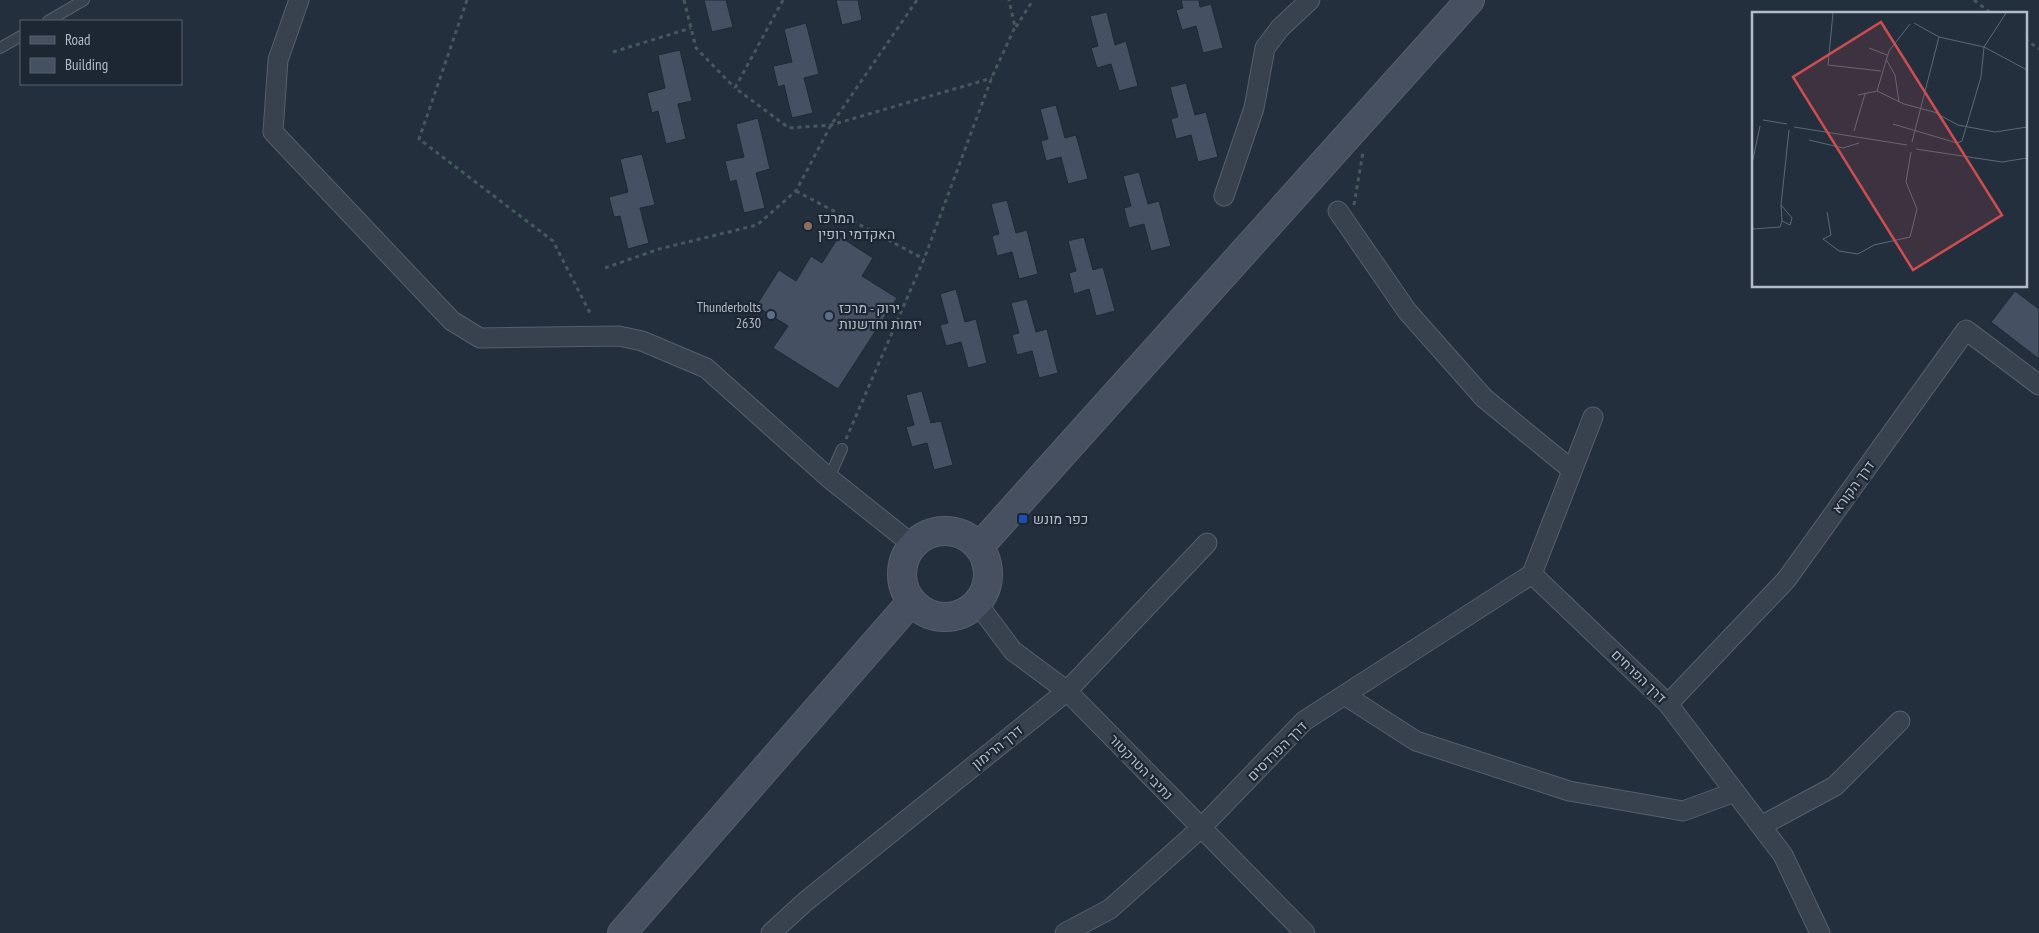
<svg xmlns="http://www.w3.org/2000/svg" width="2039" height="933" viewBox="0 0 2039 933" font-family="'PT Sans Narrow',Heebo,sans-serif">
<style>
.building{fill:#455162;stroke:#1f2835}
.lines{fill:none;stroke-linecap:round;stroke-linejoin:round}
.service-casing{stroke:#565f6c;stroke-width:12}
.minor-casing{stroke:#565f6c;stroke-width:21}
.secondary-casing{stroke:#565f6c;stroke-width:30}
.path{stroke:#44595c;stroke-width:3;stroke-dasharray:4 4;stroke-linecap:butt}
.service{stroke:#38414e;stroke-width:10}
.minor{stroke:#38414e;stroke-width:19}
.secondary{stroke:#465061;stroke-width:28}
.education-dot{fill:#8d6e63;stroke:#1d2633;stroke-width:2}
.service-dot{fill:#5c6f8a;stroke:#1d2633;stroke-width:2}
.transit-dot{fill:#1a4fb4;stroke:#1d2633;stroke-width:2}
.labels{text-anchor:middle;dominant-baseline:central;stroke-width:4.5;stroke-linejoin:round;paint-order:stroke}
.poi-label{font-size:14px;fill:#b4bcc9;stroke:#1d2633;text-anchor:start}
.street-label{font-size:14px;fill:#b4bcc9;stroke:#1d2633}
.inset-road{fill:none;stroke:#5e6776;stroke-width:1}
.view{fill:#ce4d50;fill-opacity:0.15;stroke:#ce4d50;stroke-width:2.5}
.inset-edge{fill:none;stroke:#b4bcc9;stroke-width:2.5}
</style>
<rect width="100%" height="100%" fill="#242f3e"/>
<path class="building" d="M704,0h22l7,27 -21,5z
M836,0h22l4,20 -20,5z
M1181,0h18l1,7 11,-3 12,44 -20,5 -7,-27 -14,4 -6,-20 7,-2z
M1107,12l8,33 11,-4 12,45 -19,5 -8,-27 -14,4 -6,-20 7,-2 -8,-30z
M806,23l13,51 -15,4 9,35 -21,5 -8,-33 -6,2 -5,-21 19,-4 -8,-33z
M680,50l12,51 -14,3 8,35 -20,5 -8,-33 -6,2 -5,-20 18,-5 -7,-33z
M1186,83l9,32 11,-3 12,45 -20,5 -7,-27 -15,4 -5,-20 7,-2 -8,-30z
M1056,105l9,33 11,-3 12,44 -20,5 -7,-27 -15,4 -5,-20 7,-2 -8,-30z
M758,118l12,51 -14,4 9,35 -21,5 -8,-33 -6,2 -5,-21 19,-4 -8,-33z
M642,154l13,51 -15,3 9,35 -21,6 -8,-33 -6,1 -5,-20 19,-5 -8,-33z
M1139,172l9,32 11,-3 12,45 -20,5 -7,-27 -15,4 -5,-20 7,-2 -8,-30z
M1007,200l9,33 11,-3 11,44 -19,5 -7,-27 -15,4 -5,-20 7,-2 -8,-30z
M839,236l34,22 -11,18 35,22 -59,91 -65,-41 15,-22 -32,-20 23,-36 17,11 15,-25 11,7z
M1084,237l9,33 10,-3 12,44 -19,5 -7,-27 -15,5 -5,-21 7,-2 -8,-30z
M956,289l9,33 11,-3 11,44 -19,5 -7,-26 -15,4 -6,-21 8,-2 -8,-29z
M2015,291l24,18v50l-48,-37z
M1027,299l9,33 11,-3 11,44 -19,5 -7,-27 -15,4 -5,-20 7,-2 -8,-30z
M922,391l9,32 10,-2 12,44 -19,5 -7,-27 -15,4 -6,-20 8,-2 -8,-30z"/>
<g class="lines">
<g class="service-casing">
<path id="service" d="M48,21l36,-21
M0,48l21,-12
M829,478l13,-29"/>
</g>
<g class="minor-casing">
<path id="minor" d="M299,0l-21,60 -5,72 179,189 28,17 139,-2 23,5 64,27 123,110 84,67
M1224,196l30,-88 11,-60 15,-20 30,-28
M1338,211l69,100 77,87 88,72
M1593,417l-61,157 136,130 115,151 37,78
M977,603l36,48 54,40 238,242
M1346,696l70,45 153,50 114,20 52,-19
M1668,704l118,-124 180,-250 73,55
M1761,826l74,-40 65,-65
M771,933l35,-32 261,-210 140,-148
M1065,933l45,-24 91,-81 103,-107 228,-147"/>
</g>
<g class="secondary-casing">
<path id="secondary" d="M902 574a43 43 0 1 1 86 0a43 43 0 1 1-86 0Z
M979,547l491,-547
M622,933l289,-331"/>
</g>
<path class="path" d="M467,0l-48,139 134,102 37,72
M684,0l12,48 39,40
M783,0l-48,88 54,40 42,-3 161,-47
M1974,0l18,14
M1016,27l17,-27
M2025,39l14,10
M613,52l78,-24
M796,191l128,68
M1354,205l9,-53
M605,268l54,-19 98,-24 39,-34 35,-66 86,-125
M846,439l78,-180 68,-182 23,-50 -6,-27"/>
<use href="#service" class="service"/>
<use href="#minor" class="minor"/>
<use href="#secondary" class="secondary"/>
</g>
<circle class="education-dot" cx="808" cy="226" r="5"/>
<g class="service-dot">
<circle cx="771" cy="315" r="5"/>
<circle cx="829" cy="316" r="5"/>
</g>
<rect class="transit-dot" x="1018" y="514" width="10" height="10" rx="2.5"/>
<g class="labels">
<g class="poi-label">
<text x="818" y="218">המרכז<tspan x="818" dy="16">האקדמי רופין</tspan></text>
<text x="761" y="307" text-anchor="end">Thunderbolts<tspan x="761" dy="16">2630</tspan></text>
<text x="839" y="308">ירוק - מרכז<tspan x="839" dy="16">יזמות וחדשנות</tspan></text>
<text x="1033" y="519">כפר מונש</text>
</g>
<g class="street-label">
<text transform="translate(1853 487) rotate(-54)">דרך הקורא</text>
<text transform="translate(1639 676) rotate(44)">דרך הפרחים</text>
<text transform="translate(997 747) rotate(-39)">דרך הרימון</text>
<text transform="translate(1277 751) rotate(-45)">דרך הפרדסים</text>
<text transform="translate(1141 767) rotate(46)">נתיבי הטרקטור</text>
</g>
</g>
<g transform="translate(1752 12)">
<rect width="275" height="275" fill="#242f3e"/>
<path class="inset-road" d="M81,1l-5,52 53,6M162,11l25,14 45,10 43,23M117,36l18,7M134,47l9,16 4,27M125,79l27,13 30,8 24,13 37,7 32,-5M106,83l19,-4 12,-40 21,-27M11,108l24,4M141,112l64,19 5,-2 19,-64 3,-30 22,-34M42,115l113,18M102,119l11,-37M57,128l34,8 16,-5M160,130l27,-105M164,137l86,13 25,-4M0,152l8,-38M29,193l11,13 -2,7 -8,-4 -1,-16 8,-75M75,200l4,23 -8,4 16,12 19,3 16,-9 36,-8 7,-28 -11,-27 5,-30M0,207l1,10 27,-2 2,-6"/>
<path class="view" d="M129,10l121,193 -89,55 -120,-193z"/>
<rect width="275" height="275" class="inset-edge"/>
</g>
<rect x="20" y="20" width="162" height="65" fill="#1d2633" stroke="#59626f"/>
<rect x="30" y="36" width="25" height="8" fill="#465061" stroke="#59626f"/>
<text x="65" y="45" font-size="15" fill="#b4bcc9">Road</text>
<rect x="30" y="58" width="25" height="15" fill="#455162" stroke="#59626f"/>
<text x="65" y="70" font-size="15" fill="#b4bcc9">Building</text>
</svg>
